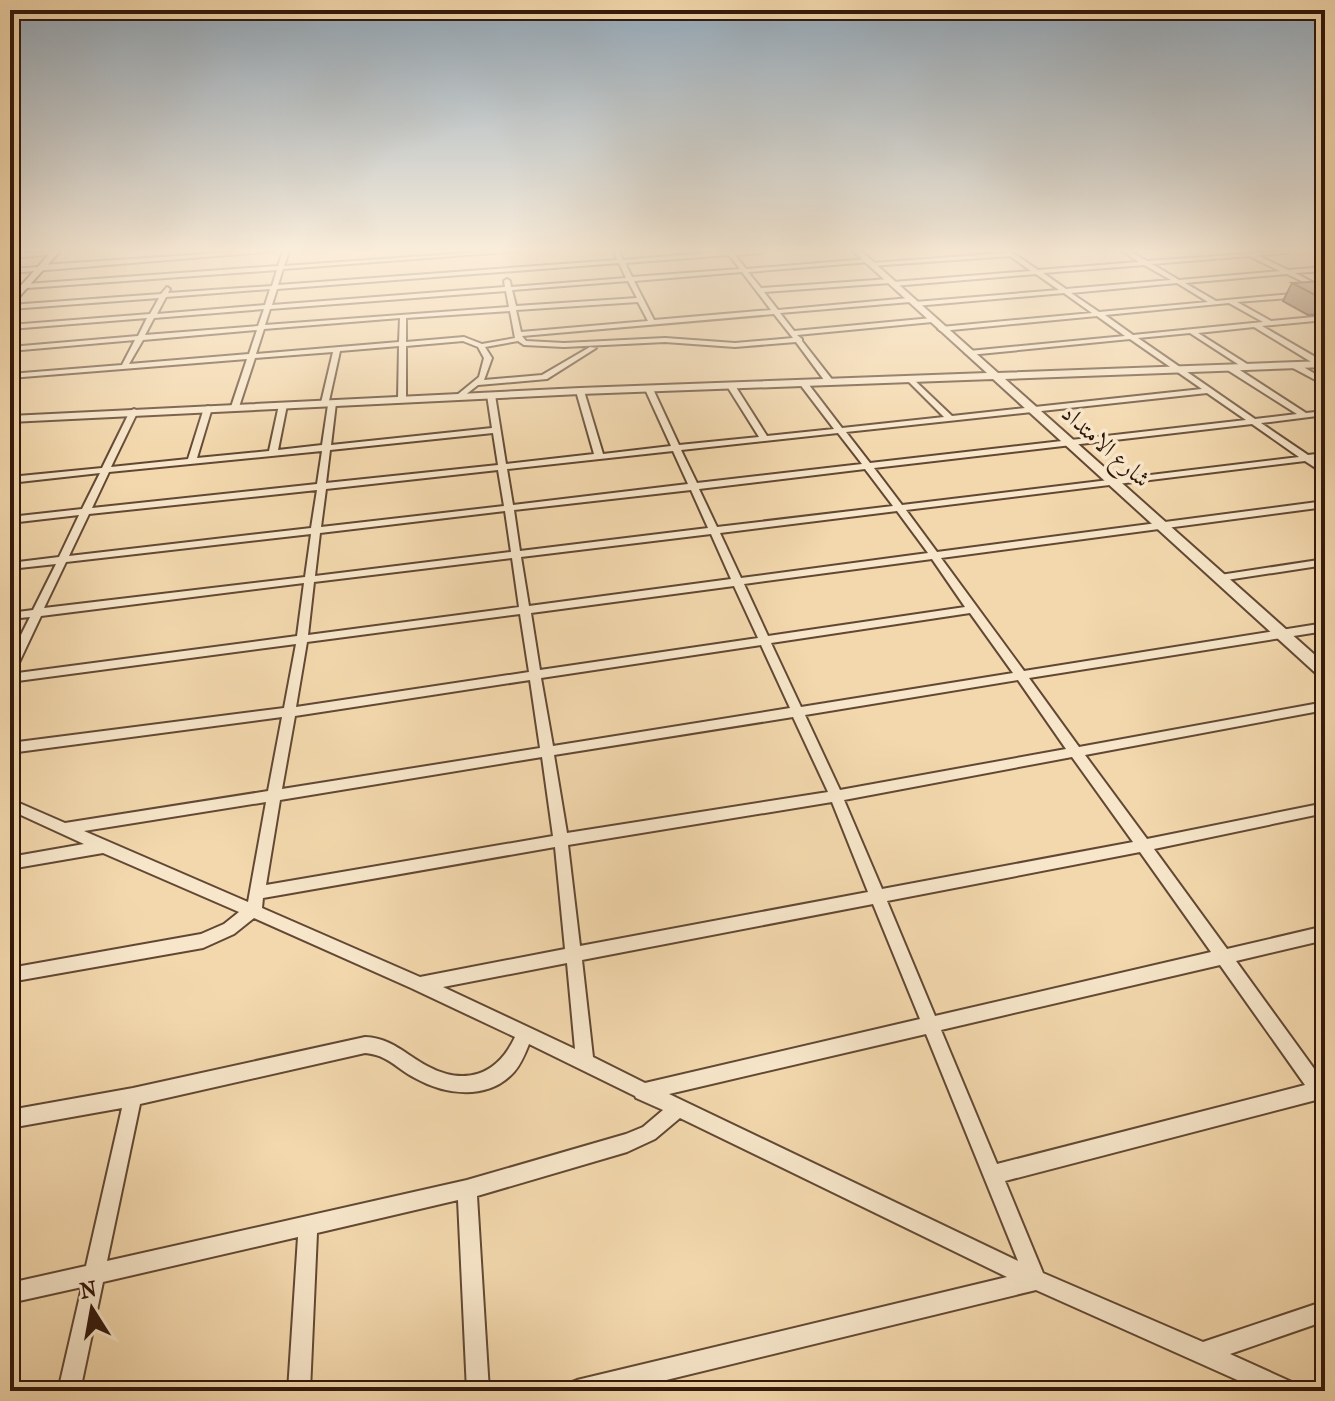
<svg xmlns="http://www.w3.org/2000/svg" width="1335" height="1401" viewBox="0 0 1335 1401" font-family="'IM FELL French Canon',Amiri,serif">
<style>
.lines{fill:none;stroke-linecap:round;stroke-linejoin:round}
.minor-casing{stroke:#624834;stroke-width:4}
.tertiary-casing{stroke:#624834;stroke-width:4}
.secondary-casing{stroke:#32180b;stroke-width:4}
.minor{fill:#f7e6ca;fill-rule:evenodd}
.tertiary{fill:#f7e6ca;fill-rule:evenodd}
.secondary{fill:#f7e6ca;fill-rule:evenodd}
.wall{fill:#816b52;stroke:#32180b;stroke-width:2}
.building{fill:#967c5f;stroke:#32180b;stroke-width:2}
.labels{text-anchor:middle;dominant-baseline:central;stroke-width:7;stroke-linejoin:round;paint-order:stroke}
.far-street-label{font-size:24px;fill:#32180b;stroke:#f7e6ca}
</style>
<rect width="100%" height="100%" fill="#f3d8ad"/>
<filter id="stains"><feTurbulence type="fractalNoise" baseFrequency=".0025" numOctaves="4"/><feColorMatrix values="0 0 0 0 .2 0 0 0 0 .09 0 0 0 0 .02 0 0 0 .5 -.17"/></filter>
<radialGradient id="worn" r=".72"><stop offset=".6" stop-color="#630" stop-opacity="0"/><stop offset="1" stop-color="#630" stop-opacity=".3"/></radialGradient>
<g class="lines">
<g class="minor-casing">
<path id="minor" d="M54,251l2,3 -46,4v-4z
M251,251h25l-266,22v-4l29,-2 3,-2z
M283,251h6l-5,15 212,-15h24l-237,18 -5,16 340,-25 -5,-9h6l4,9 103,-9h38l-3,2 -26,2 11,14 122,-10 2,3 -122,10 13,16 129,-9 3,2 -3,2 -126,9 14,18 132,-12 3,2 -3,2 -130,11 14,18 138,-13 3,2 -3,2 -135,13 5,4v2l32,41 -4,2h-3l-31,-42 -61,5 -70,-5 -101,5 -40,-2 -6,-4 -33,6 7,11 -8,22 58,-5 48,-28 6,1 -49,31 -69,6 -18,14h-3v-4l22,-18 5,-19 -6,-11 -15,-6 -57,5v53l-4,2 -4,-2 1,-53 -59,5 -11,50 7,2 -5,42 161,-17 -5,-33 4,-2 4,2 11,69 88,-10 -18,-63 4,-2 4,2 19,63 68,-8 -26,-57 4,-2 4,2 26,56 80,-8 -32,-51 4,-2h3l33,52 67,-7 -35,-46 4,-2h3l36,47 102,-11 -36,-36v-4h3l41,39 250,-27 -72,-50 -161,16 -4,-2 4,-2 156,-15 -28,-20 -156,15 -3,-2 3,-2 151,-14 -28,-20 -149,13 -3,-2 3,-2 144,-12 -23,-16 -143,12 -3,-2 3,-2 138,-11 -21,-15 -140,10 2,-3 134,-10 -2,-2h6l28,19 101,-8 -17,-11h7l18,10 143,-10 -3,2 -30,2 31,15 37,-3v4l-30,2 27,14v2l-2,1 -33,-16 -102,9 31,18 109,-10v4l-88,7 34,19 54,-5v4l-63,6 62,36v4h-6l-64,-39 -56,6 49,31 1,2 -4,2 -54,-35 -52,5 117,81 42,-5 -71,-45v-4h6l74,48 19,-2v4l-64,8 47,32 17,-2v6l-10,1 10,7v7l-20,-13 -399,49 31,42 388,-51v6l-384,51 83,113 301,-48v8l-296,47 50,69 246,-45v8l-240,45 62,84 178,-36v10l-171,36 73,100 98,-23v14l-89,21 87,120 2,-1v27l-6,-3 -3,-4 -311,81 38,92 160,69 122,-41v20l-95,33 64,29 3,8h-35l-226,-101 -415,101h-55l3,-8 8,-3 430,-103 -327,-159 -25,21 -28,13 -150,44 12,195h-22l-9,-191 -141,33 -7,158h-22l10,-154 -195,45 -23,109h-22l24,-104 -72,16v-20l76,-17 36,-158 -112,20v-18l123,-22 232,-51c26,1 40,17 62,29 37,20 70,10 88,-29l-104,-49 -157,-70 -20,16 -31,14 -193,34v-14l191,-34 23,-10 15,-12 -136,-59 -93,16v-12l74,-13 -74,-34v-11l55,24 203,-32 14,-74 -272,36v-10l274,-35 12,-64 -286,38v-8l287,-38 7,-53 -263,33 -25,53 -6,4v-16l20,-40 -20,2v-6l23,-3 23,-46 -46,5v-6l49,-6 20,-42 -69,8v-6l72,-8 18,-36 -90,10v-6l92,-9 28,-57 4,-2 4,2 -27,56 77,-8 16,-51 4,-2 4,2 -15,50 72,-7 10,-46 4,-2 4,2 -9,45 44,-5 6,-40 -7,-2 12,-51 -78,6 -16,49 -4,2 -4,-2 16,-48 -237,19v-4l112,-9 13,-25 -125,11v-4l128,-11 9,-18 -137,11v-4l140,-11 9,-16 -149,11v-4l151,-11 6,-7 3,2 -2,4 104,-7 5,-16 -250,18 -3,2 -14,1v-4l16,-3 252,-18zM729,255l11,14 -108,8 -7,-14zM1249,256l31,15 -101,9 -27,-16zM619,263l7,15 -115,9 -1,-6 -3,-2 -3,2 1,6 -233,18 5,-16zM1144,265l27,15 -105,9 -23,-16zM742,272l29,38 -117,10 -20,-39zM628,281l9,17 -121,8 -4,-16zM1177,283l31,19 -109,10 -28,-19zM270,289l-5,16 -108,9 9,-17zM506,291l3,16 -244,18 5,-16zM638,302l10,19 -127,11 -5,-22zM1229,303l34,19 -130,13 -28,-20zM264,309l-6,17 -113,9 9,-17zM510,311l5,27 -33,6 -18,-7 -58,5v-24zM774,314l19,24 -58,5 -70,-5 -101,5 -38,-2 -4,-5zM400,318l-1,24 -143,12 8,-25zM257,330l-8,24 -120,10 14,-24zM1207,393l39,27 -376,43 -24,-31zM1252,424l47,33 -397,48 -28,-37zM493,433l5,32 -172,18 4,-33zM838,433l24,31 -165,19 -16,-33zM322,451l-5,33 -225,24 17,-36zM673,451l15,33 -175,21 -6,-36zM865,469l28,37 -176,21 -18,-38zM498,470l6,36 -183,21 5,-38zM317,490l-6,38 -242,28 20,-42zM691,490l17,38 -188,23 -6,-41zM505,511l6,41 -196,24 5,-43zM897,511l31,42 -187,25 -21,-45zM311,534l-6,43 -261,31 22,-46zM711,534l20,45 -202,27 -8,-49zM512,558l7,49 -211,28 6,-53zM932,559l33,48 -197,29 -24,-52zM734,586l24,52 -218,32 -9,-57zM970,613l43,60 -212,34 -30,-64zM520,614l9,58 -233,35 11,-65zM761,645l29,63 -237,38 -12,-68zM530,680l10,68 -258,41 13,-73zM1018,680l48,69 -226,41 -35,-75zM793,717l35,75 -261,41 -13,-78zM542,757l11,79 -287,49 14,-85zM1072,757l61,85 -251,47 -38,-89zM266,802l-18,100 -164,-71zM832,802l36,90 -288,54 -12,-101zM555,847l10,102 -145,28 -158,-69 1,-10zM1140,852l71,100 -276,64 -48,-115zM873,904l47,115 -275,64 -52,-26 -11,-97zM567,963l8,86 -132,-62zM1220,965l85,120 -308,79 -56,-134zM926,1034l92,227 -349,-167zM529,1044l106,52 1,2 27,12 -20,17 -17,7 -159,46 -360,81 33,-157 225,-51c23,2 31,15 50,25 30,17 73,23 99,-6 7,-8 11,-18 15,-28z
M1291,363h6l28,17v5l-34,-18z
M1325,559v6l-105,16 -5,-3 5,-3z"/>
</g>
<g class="tertiary-casing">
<path id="tertiary" d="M853,251h8l137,122 327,-12v6l-320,12 320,285v14l-5,-1 -327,-298 -413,15 -570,28v-6l570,-28 407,-15z"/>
</g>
<g class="secondary-casing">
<path id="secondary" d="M52,251h8l-50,56v-9z"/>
</g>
<use href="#minor" class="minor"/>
<use href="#tertiary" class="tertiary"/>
<use href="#secondary" class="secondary"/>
</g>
<path class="wall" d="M1292,283l33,13v18l-17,1 -25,-14z"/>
<path class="building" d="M1325,281v15h-8l-25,-13z"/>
<linearGradient id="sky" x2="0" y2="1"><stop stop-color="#92a8ba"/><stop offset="0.56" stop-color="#faedda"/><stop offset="1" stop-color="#faedda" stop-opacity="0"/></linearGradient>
<rect width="1335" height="447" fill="url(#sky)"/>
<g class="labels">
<g class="far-street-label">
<text transform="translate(1106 446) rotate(42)">شارع الامتداد</text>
</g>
</g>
<rect width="1335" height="1401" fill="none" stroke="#f3d8ad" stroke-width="40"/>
<rect x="12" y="12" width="1311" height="1377" fill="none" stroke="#32180b" stroke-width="4"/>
<rect x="20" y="20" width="1295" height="1361" fill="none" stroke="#32180b" stroke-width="2"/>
<g transform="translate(92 1309) rotate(349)" stroke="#f7e6ca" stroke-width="6" paint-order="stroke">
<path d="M0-6L14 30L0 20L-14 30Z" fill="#32180b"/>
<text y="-12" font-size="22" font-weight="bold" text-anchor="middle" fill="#32180b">N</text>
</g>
<rect width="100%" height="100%" filter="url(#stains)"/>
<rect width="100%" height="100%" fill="url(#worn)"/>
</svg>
